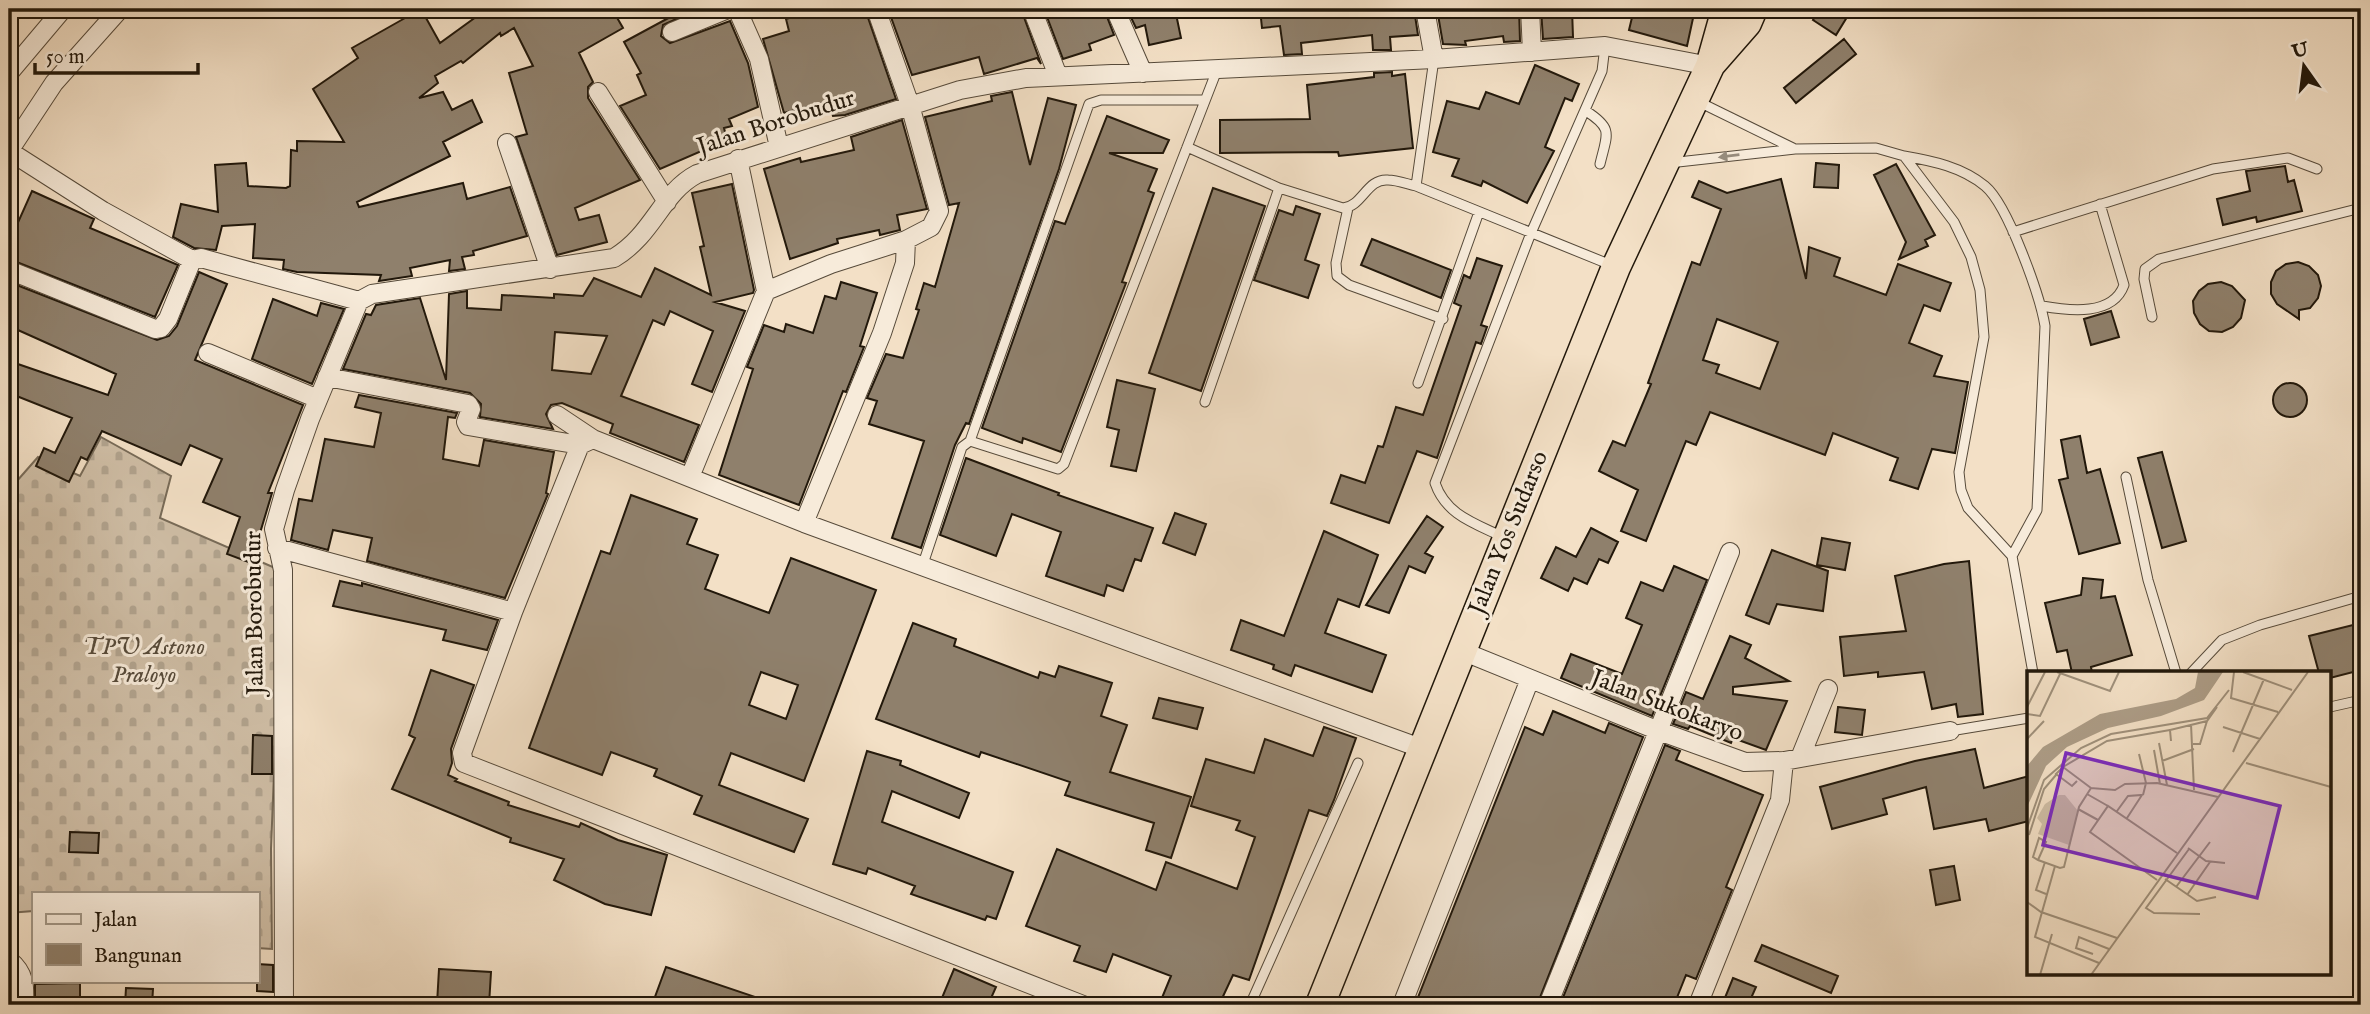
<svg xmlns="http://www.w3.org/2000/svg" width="2370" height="1014" viewBox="0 0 2370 1014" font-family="'IM FELL English',serif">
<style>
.cemetery{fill:url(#cemetery-stones);stroke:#786b58;stroke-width:2}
.building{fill:#8f806c;stroke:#22180b;stroke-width:2;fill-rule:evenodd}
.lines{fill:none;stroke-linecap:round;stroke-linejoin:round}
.service-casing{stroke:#564a3a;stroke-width:11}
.minor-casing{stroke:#564a3a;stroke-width:20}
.trunk-casing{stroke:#22180b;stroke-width:31}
.service{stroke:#f7ebda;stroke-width:9}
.minor{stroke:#f7ebda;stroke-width:18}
.trunk{stroke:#f3e0c6;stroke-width:28}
.oneway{fill:#978c7d}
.labels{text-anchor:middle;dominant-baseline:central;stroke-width:6;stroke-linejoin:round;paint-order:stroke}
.street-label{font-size:24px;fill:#22180b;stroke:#f7ebda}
.park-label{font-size:24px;font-style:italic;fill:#564a3a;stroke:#f7ebda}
.inset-road{fill:none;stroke:#9f907b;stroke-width:2}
.view{fill:#7b2cbf;fill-opacity:0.15;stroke:#7b2cbf;stroke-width:3.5}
.inset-edge{fill:none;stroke:#22180b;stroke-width:3.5}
</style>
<defs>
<pattern id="cemetery-stones" width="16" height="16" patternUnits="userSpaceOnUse" patternTransform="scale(1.75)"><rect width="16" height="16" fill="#cfbea6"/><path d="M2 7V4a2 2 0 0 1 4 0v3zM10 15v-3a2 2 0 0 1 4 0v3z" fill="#b1a38e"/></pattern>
</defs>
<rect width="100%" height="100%" fill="#f3e0c6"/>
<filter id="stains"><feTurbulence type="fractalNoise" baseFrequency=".00286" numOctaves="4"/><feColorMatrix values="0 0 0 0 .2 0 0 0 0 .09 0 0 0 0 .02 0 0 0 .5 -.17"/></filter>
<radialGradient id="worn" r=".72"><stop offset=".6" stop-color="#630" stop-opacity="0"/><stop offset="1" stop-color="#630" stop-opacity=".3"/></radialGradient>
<path class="cemetery" d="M101,437l70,39 -11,42 122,53 -11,278 1,100 -15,-1v-55h-224v18l-24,2v-423l29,-33 42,19z"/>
<path class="building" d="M421,9l19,34 47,-34h125l11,19 -44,25 14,29 -5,5v11l52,82 -65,28 4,12 20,-5 8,27 -50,13 -41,-118 11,-3 -18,-61 24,-7 -19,-38 -13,8 -1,-3 -37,30 -2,-2 -26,15 3,7 -19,15 24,-6 9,18 20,-10 10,22 -39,20 7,14 -93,46 2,5 104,-24 4,16 43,-12 17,49 -54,15 1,4 -12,2 3,12 -16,2 1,-11 -40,8 2,8 -33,5 2,-6 -84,-3 -14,-3 1,-9 -31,-2 2,-34 -33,2 -6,24 -22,-2 -21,-11 8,-33 37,8 -3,-47 31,-2 2,23 38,2 4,-2 1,-36 6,1v-10l47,1 -31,-53 45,-31 -6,-10z
M671,9h28l-36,16 -2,11 9,7 60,-22 18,42 10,44 -29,12 3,7 -8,2 3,12 -67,29 -40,-63 26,-11 -9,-20 4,-2 -17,-31 50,-27z
M817,9h48l31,90 -51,16 -12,1 -4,-15 -45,12 -21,-74 26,-8 -3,-12z
M888,9h133l20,55 -4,-6 -53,16 -5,-17 -67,18z
M1044,9h60l10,26 -25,9 2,6 -28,9z
M1127,9h56v3l-7,2 5,24 -32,7 -4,-20 -9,3z
M1260,9h154l4,26 -28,2 1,13h-18l-1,-15 -71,8 1,11 -18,1 -4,-29 -18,2z
M1437,9h82l1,32 -16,1 -1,-6 -38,5 1,4 -23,-1z
M1541,9h31l1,28 -30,2z
M1634,9h61l-8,37 -58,-16z
M1820,9h32l-16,26 -23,-15z
M1844,39l12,15 -60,49 -12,-15z
M1535,65l44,19 -7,17 -7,-3 -20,49 9,4 -27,52 -44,-22 -2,5 -29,-10 7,-17 -26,-7 14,-51 32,8 7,-17 33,12z
M1392,72v4l13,-2 8,74 -74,8 -1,-4 -118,1v-33l90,-1 -3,-34 67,-8v-4z
M1012,92l18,73 18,-67 28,7 -17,64 -90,255 -3,-1 -11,22 -34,103 -29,-10 32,-97 -55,-17 8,-23 -10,-3 19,-44 17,4 16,-48 -3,-1 8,-26 11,4 24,-84 -10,2 -24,-88 67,-16 -1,-5z
M1107,116l62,24 -6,13h-54l48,16 -9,22 6,2 -32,89 4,1 -65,169 -38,-14 -1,5 -40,-15 73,-207 10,3z
M902,120l25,89 -30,6 3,15 -20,5 -1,-5 -42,9 1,4 -48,16 -26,-90 36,-11 1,4 53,-12 -3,-13z
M1816,163l23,2 -1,23 -24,-1z
M1896,164l39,71 -10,5 3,6 -29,13 7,-17 -32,-67z
M2285,166l3,16 6,-2 8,31 -45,11 -1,-5 -33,8 -6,-26 33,-8 -4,-20z
M1781,179l25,100 3,-32 31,11 -6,18 52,19 12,-31 53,19 -11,28 -16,-6 -15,38 33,13 -8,20 34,6 -13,71 -23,-4 -14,40 -28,-9 8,-22 -65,-25 -8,22 -115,-43 -14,33 -10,-4 -40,100 -25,-10 17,-41 -39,-19 14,-30 12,5 26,-62 -3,-1 44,-121 8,3 21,-56 -29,-12 7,-16 28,12zM1717,319l61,23 -18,47 -44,-16 3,-8 -16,-5z
M732,184l22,106 -1,3 -38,9 30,9 -33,81 -20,-8 21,-53 -43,-20 -6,14 -11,-5 -32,76 78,29 -15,37 -74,-29 3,-9 -51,-21 -11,2 -5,9 7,15 -73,-12 1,-13 -11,-11 -127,-24 23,-55 5,1 5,-10 44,-7 26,82 3,-86 18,-3v17l34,2 1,-15 52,3v-4l29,2 11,-18 47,19 14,-29 56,27 -11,-48 4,-1 -12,-53zM555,332l52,4 -16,38 -39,-4z
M1213,188l52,18 -64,185 -52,-18z
M32,191l62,28 -4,9 88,37 -23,52 -146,-58v-35l7,3z
M1296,206l24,8 -15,46 14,5 -11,33 -54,-18 25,-70 14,5z
M1372,239l79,31 -10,28 -80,-33z
M1477,258l25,8 -21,59 6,2 -6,17 -5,-2 -39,116 -20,-7 -28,72 -58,-20 10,-28 24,8 13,-37 5,1 13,-40 27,8 38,-109 -7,-3 10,-28 6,3z
M2298,262l11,4 9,9 3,11 -3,12 -8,10 -11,2v9l-22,-15 -6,-10v-12l5,-11 10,-7z
M199,272l28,12 -32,76 108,45 -35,88h4l-21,70 -24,-9 13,-37 -37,-15 19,-43 -32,-14 -9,20 -79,-34 -15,29 -6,-3 -12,25 -33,-16 8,-18 11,5 17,-35 -63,-25v-32l99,34 8,-21 -107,-48v-44l148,58 12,-4 8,-10z
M841,282l36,11 -17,53 4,1 -18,45 -3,-1 -44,114 -80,-30 34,-106 -6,-2 17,-42 20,7 2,-8 27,9 12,-37 11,3z
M2221,282l11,4 13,14 -4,18 -8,9 -11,5 -13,-1 -9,-7 -6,-11 -1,-12 6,-10 9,-7z
M273,299l44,17 4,-13 23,6 -32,75 -60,-25z
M2111,311l8,26 -28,8 -7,-26z
M1117,380l38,9 -19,82 -25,-5 8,-36 -12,-3z
M2273 400a17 17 0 1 1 34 0a17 17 0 1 1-34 0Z
M359,395l98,18 -2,5 -7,-1 -5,42 36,7 5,-26 70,12 -8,41 2,1 -43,104 -138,-37 5,-23 -39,-8 -5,20 -37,-10 8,-41 13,2 13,-62 49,8 7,-34 -26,-6z
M2080,436l7,37 13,-4 20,74 -41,11 -20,-74 9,-2 -7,-38z
M2162,452l24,89 -24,7 -24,-90z
M966,458l93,35 -1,2 95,33 -12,33 -6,-2 -12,32 -16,-6 -3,11 -58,-20 15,-44 -49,-18 -16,42 -56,-21z
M631,495l66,24 -10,25 31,11 -13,34 64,24 22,-55 85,32 -72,191 -73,-28 -12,32 89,34 -14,33 -100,-38 8,-18 -48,-20 3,-7 -46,-17 -9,23 -73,-27 72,-197 9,3zM761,672l37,13 -12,34 -37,-14z
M1175,513l31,11 -11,31 -32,-12z
M1427,516l16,11 -18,26 8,4 -8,16 -16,-7 -20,47 -23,-8z
M1591,528l27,14 -10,21 -9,-4 -12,25 -13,-6 -6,13 -27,-13 15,-31 20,10z
M1324,531l54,24 -19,52 -21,-8 -13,34 61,22 -14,37 -77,-27 -4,11 -18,-7 1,-4 -43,-15 10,-30 43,16z
M1822,538l28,5 -5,27 -28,-5z
M1772,550l56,21 -5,40 -46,-7 -8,20 -23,-9z
M1969,561l14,153 -25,3 -2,-13 -24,5 -8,-37 -46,5v-5l-34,4 -4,-39 66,-6 -11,-55 49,-12z
M1674,566l33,14 -55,136 -91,-38 10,-24 51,20 20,-49 -16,-7 15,-36 22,9z
M2083,578l20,2 -2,18 14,-2 17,59 -41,12 1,6h-20l-5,-23 -10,2 -12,-49 36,-8z
M340,581l22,5v-3l136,37 -11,30 -44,-10 3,-10 -113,-24z
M913,623l43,16 -2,7 84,32 2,-6 15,5 4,-11 53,17 -11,33 26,9 -17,47 81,25 -20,61 -25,-8 8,-27 -89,-28 5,-13 -89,-30 -2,5 -103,-38z
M2361,623v47l-31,8v-5h-11l-10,-37z
M1730,636l21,9 -6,13 44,23 -56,6v7l54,7 -21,49 -33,-12 -2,5 -41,-17 -2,3 -15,-5 13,-32 17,7z
M431,670l43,15 -23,64 1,14 -4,12 9,4 -2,2 54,21 -1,3 71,22 2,-4 37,17 49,15 -16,60 -46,-11 -51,-24 10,-21 -54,-17 1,-4 -119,-49 23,-51 -6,-3z
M1159,698l44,10 -6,21 -44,-11z
M1838,707l27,3 -3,25 -27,-3z
M1553,711l52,22 4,-10 34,14 -106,268h-122l110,-278 18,8z
M1324,727l32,11 -22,62 -7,16 -18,-6 -60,170 -16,-5 -14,30h-60l12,-29 -58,-22 -7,18 -32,-11 6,-15 -54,-20 31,-77 99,41 10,-28 71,27 18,-52 -19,-7 4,-9 -49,-15 15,-47 48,14 11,-34 48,17z
M253,735l19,1v38h-20z
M1665,745l15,6 -4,9 87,35 -37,92 6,3 -36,89 -10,-4 -12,30h-114z
M1975,749l9,39 45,-12v45l-40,10 -3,-12 -52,10 -8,-42 -43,12 4,15 -55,15 -12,-42 95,-26z
M867,751l34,10 -1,4 69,28 -10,25 -67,-27 -10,31 131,50 -17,47 -9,-3 -2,4 -74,-26 4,-8 -47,-18 -2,6 -33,-10z
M70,832l29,1 -1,20 -29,-1z
M1954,866l6,34 -24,5 -6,-35z
M1762,945l76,31 -7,17 -76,-32z
M257,964l16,1v27l-16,-1z
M666,967l104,35v3h-118z
M439,969l52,3 -2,33 -52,-1z
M954,969l42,18 -8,18h-49z
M1733,978l23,9 -8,18h-26z
M80,983v21h-45v-20z
M126,988l27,1 -1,16h-27z"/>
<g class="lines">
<g class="service-casing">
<path id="service" d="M1699,102l94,46
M1586,111c28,18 21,23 14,53
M1187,147l92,41 64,20c19,-1 24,-30 45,-28 9,0 19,4 28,6l195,79
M1904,156c29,5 58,11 81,30 23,19 55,110 60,140l-8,184 -25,46
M1669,163l126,-14 81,-1 28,8 50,66 17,35 9,33 4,47 -25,135 2,18 7,18 44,48 21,117
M1416,186l18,-127
M1348,208l-12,55 1,13 12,9 94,34
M2013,232l200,-63 75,-11 29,11
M2042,306c28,5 71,10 82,-21l-24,-81
M2152,317l-8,-38 1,-10 14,-10 202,-51
M1418,383l61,-171
M1205,402l74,-214
M970,441l119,-337 12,-4h104
M2126,477l22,103 28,93
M1503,537c-29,-14 -57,-22 -68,-54l96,-250 71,-162 3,-25
M923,564l39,-117 8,-6 88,28 6,-5 153,-394
M2191,673l31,-33 38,-15 101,-29
M2330,707l31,-7
M1950,731l79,-13
M1250,1005l108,-242"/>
</g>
<g class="minor-casing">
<path id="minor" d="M737,9l22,50 20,88
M876,9l34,96 29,106 -8,16 -25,13
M1032,9l26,67
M1115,9l28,64
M1425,9l9,50
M1530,9l2,43
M672,32l56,-23
M9,73l54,-64
M598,92l69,110
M507,143l43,126
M9,151l94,60 89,49 9,-2 158,43
M9,151l45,-68 66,-74
M738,159l28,132
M9,270l146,59 6,-1 7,-9 24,-59
M208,353l110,46
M327,377l141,27 3,5 -5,13 2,4 112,19
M557,415l36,24
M690,477l76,-186 65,-27 75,-24 -1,23 -23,70 -78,190
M277,548l236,64
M1462,651l197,80 86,31 39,-1 166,-30
M1800,758l28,-69
M9,960c16,13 16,26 15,45
M284,1005l-1,-435 -9,-41 11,-39 25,-71 49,-118 13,-7 242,-36c40,-24 47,-65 83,-84l263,-84 66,-12 408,-19 171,-13 105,20
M1083,1005l-619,-242 -2,-10 51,-141 67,-167 13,-6 211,84 619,226
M1402,1005l128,-326
M1548,1005l182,-453
M1698,1005l82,-205 4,-39"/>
</g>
<g class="trunk-casing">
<path id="trunk" d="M1712,63l35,-40 6,-14
M1320,1005l296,-738 94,-201 16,-57"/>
</g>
<use href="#service" class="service"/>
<use href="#minor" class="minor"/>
<use href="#trunk" class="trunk"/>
</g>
<defs><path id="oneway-solid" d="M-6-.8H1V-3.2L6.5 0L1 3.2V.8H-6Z" transform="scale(1.75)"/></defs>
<use class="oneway" href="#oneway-solid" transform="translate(1729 156) rotate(173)"/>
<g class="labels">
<g class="street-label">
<text transform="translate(776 123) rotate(-18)">Jalan Borobudur</text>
<text transform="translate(1509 533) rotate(-68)">Jalan Yos Sudarso</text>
<text transform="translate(255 613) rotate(-91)">Jalan Borobudur</text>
<text transform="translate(1667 706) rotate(21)">Jalan Sukokaryo</text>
</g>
<g class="park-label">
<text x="144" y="647">TPU Astono<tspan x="144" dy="28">Praloyo</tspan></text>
</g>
</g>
<g transform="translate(2027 671)">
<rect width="304" height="304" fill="#f3e0c6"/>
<path d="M32,124h6l13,16 -9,34 -31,-11 4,-10 -5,-6 8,-14z" fill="#cfbea6"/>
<path d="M171,1h25l-19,28 -43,16 -53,12 -41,19 -21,19 -19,41v-41l16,-19 57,-33 76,-15 19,-11z" fill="#ac9c86"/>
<path class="inset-road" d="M30,1l53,19 9,-19M207,1l-3,26 47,14M216,1l49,18M0,36l18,-35M0,43l13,2 20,-42M164,53l3,66M196,56l37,12M0,68l17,-18M144,70l-1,-11 37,-9 10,-14M132,72l8,42M166,73h7l7,-23M127,79l6,34M206,81l31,-73M112,83l7,29 -3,12M135,90l32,-12M219,92l85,24M36,96l44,-26 63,-11M50,110l-5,5 -16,-12 7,-7 28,21M60,123l21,12M51,138l20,11M90,140l11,-15 14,-1 -15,23M0,157l17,-48 37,-32 30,-14 96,-16 22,-28M2,164l15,-46 12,-14M161,177l18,13 19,2M162,178l-43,59 8,5 46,1M0,187v44M11,189l8,-18 -7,-4 -6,19 5,3 22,8 4,-1 15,-60 12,-19 24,2 10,-6 32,-1 61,14M18,191l-9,28 10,4M28,195l-20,71 64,26M138,208l32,22 19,-4M130,209l-67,-48 18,-26 69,47M149,216l34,-45M160,224l23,-33M0,231l14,10 76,26M66,283l-17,-6 3,-11 30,12M13,304l12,-41M64,304l217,-303"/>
<path class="view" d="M39,82l214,53 -23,92 -214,-53z"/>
<rect width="304" height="304" class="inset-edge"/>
</g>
<rect width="2370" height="1014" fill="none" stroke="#f3e0c6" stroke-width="35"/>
<rect x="10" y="10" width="2349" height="993" fill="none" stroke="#22180b" stroke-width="3.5"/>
<rect x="18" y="18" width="2335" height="979" fill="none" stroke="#22180b" stroke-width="2"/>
<rect x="32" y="892" width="228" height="91" fill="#f7ebda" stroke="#a29787" stroke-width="2"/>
<rect x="46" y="914" width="35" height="10" fill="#f7ebda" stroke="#a29787" stroke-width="2"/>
<text x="94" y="926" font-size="21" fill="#22180b">Jalan</text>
<rect x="46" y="944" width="35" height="21" fill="#8f806c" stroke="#a29787" stroke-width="2"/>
<text x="94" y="962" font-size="21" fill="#22180b">Bangunan</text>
<g transform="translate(2304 66) rotate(346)" stroke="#f7ebda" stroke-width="5" paint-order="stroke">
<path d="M0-5L12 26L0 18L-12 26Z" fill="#22180b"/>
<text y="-10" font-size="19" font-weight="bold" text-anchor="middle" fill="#22180b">U</text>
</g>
<path d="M35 63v10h163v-10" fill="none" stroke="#22180b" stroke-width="3.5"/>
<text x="46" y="63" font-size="21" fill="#22180b" stroke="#f7ebda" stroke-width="5" paint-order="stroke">50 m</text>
<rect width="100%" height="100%" filter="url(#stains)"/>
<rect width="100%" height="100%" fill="url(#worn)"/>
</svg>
